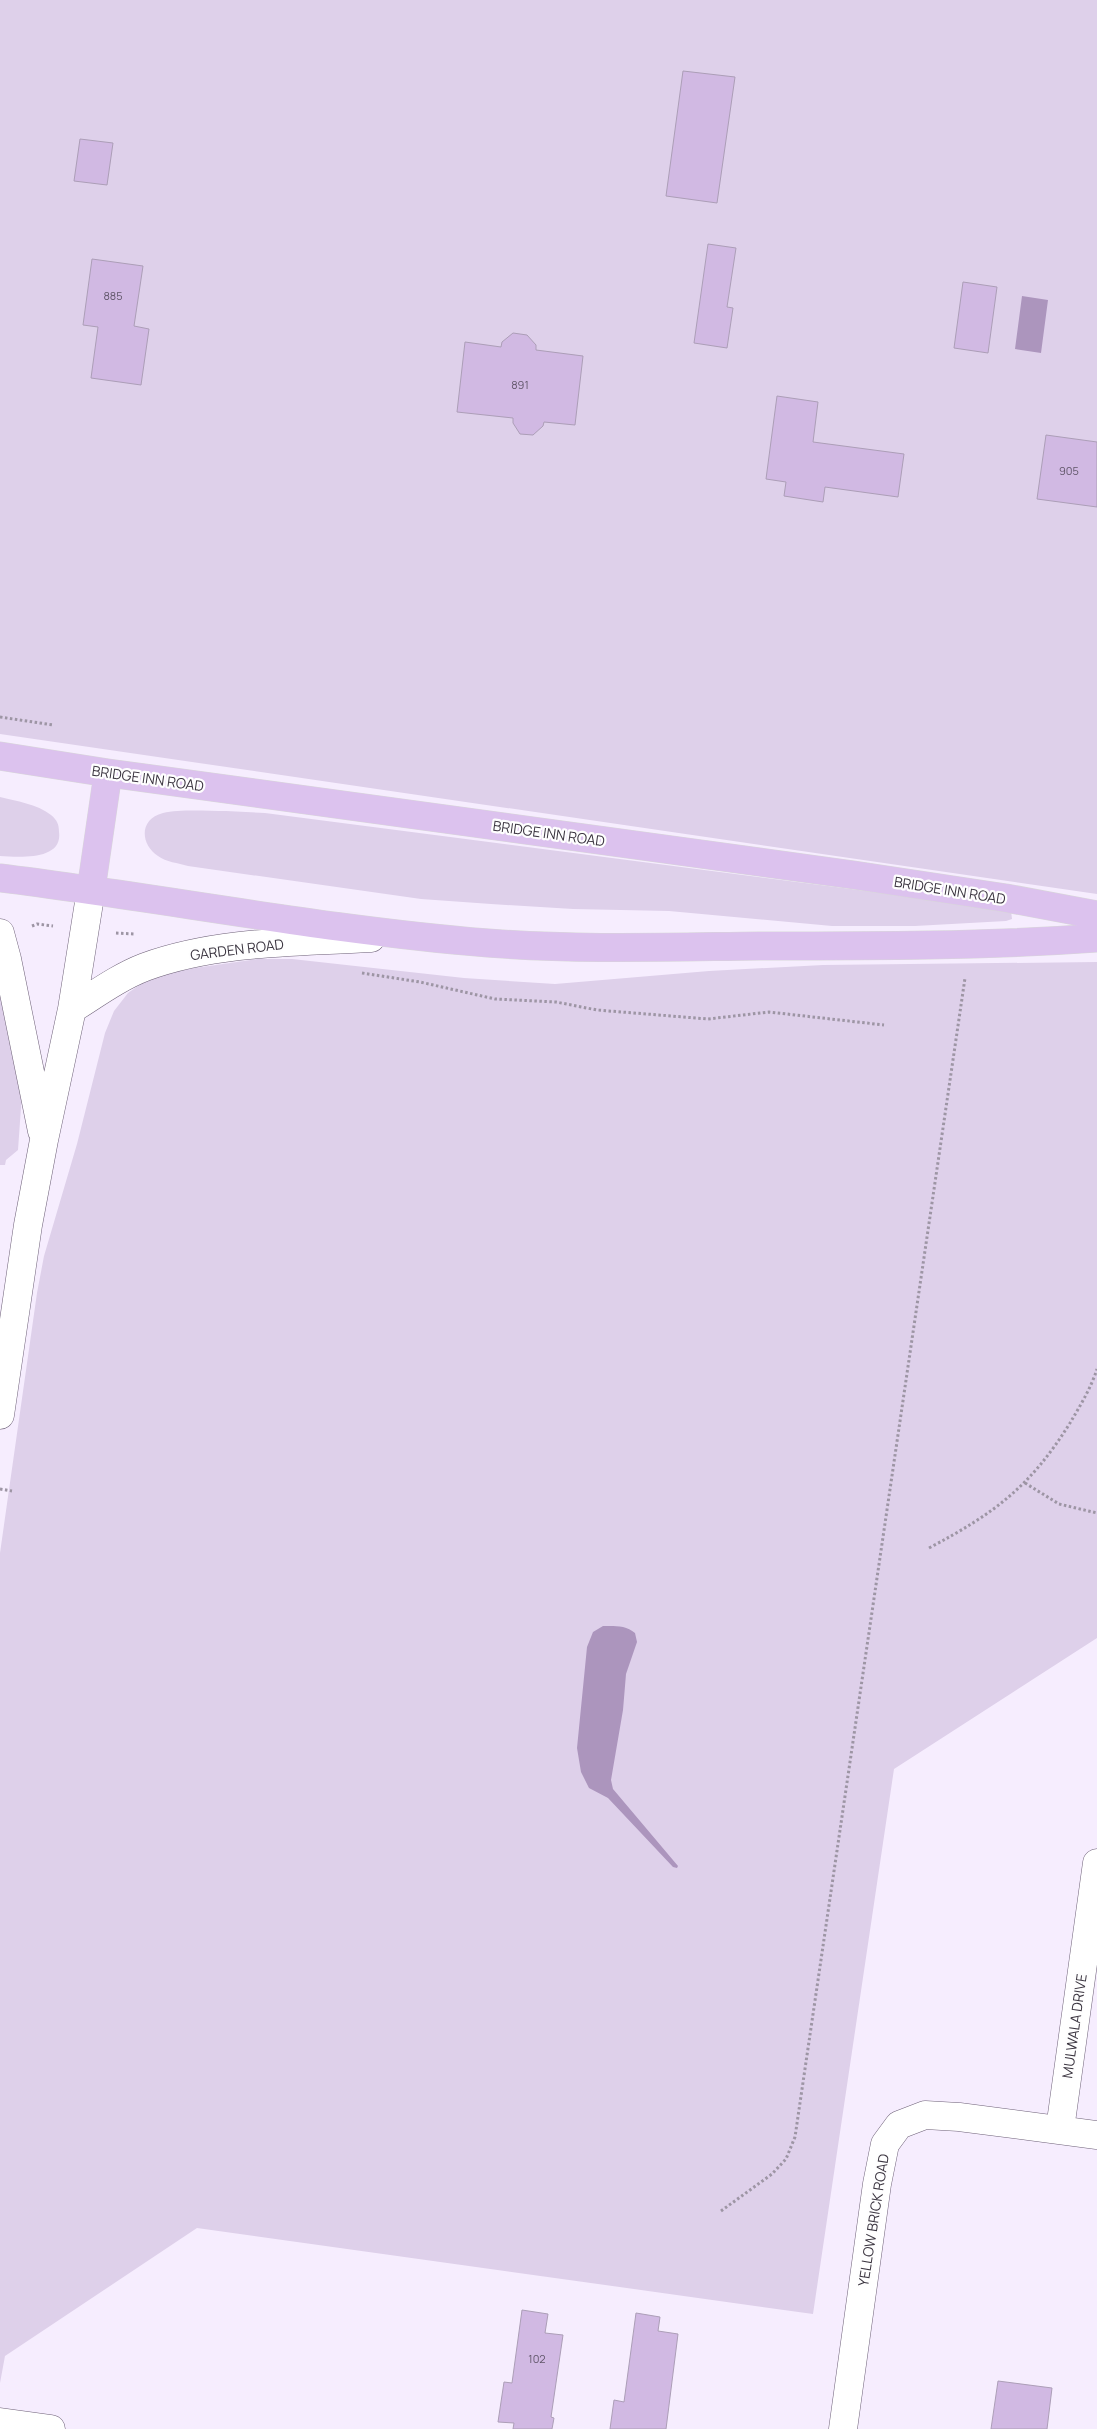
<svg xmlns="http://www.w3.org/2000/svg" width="1097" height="2429" viewBox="0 0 1097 2429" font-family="Manrope,sans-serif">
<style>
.green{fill:#ded0ea}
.water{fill:#ac95bd}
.building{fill:#d1b9e3;stroke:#ac9eb7}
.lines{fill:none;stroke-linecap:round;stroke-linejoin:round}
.minor-casing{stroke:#6e6178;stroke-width:29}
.major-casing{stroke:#d8d7d9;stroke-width:29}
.path{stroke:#9d95a4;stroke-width:3;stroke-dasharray:2.5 2.5;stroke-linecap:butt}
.minor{stroke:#fff;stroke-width:28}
.major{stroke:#dcc2ee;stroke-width:28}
.labels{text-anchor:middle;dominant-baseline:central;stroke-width:4.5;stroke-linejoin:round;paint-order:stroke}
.number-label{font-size:11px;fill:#605669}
.street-label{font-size:14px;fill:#3b3540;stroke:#fefefe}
</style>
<rect width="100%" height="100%" fill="#f6edfe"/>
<path class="green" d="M0,0h1097v894l-1097,-160z
M0,797c16,4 37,7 51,18 6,5 8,9 8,17 4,29 -40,25 -59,24z
M226,811l39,2 741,96 5,2 1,8 -6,2 -91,5h-83l-163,-15 -96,-2 -82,-5 -70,-5 -233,-33c-10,-3 -22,-4 -30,-10 -18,-12 -19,-37 5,-43 17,-4 44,-2 63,-2z
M257,959h35l172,19 91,6 154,-13 114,-6 274,-3v676l-203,131 -81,545 -616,-86 -192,128 -5,27v-830l37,-260 7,-37 33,-112 28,-111 9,-22 14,-18 20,-14 26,-8z
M0,990l22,103 -4,57 -12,10 -1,5h-5z"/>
<path class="water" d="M1022,296l26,4 -7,53 -26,-4z
M603,1626c11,0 23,-1 32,7l2,9 -11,32 -3,36 -12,70 2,9 65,77 -1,2 -4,-1 -65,-69 -19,-10 -8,-16 -4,-24 10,-101 6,-15z"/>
<path class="building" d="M683,71l52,6 -18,126 -51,-7z
M80,139l33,4 -6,42 -33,-4z
M708,244l28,4 -9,59 6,1 -6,40 -33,-5z
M92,259l51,7 -9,60 15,3 -8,56 -50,-7 7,-51 -15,-2z
M963,282l34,5 -9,66 -34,-5z
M513,333l14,2 9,10v5l47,6 -8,69 -31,-3 -1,4 -10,9 -13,-1 -7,-11v-5l-56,-6 8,-70 36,5 1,-5z
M777,396l41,6 -5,40 91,12 -6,43 -73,-10 -2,15 -39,-6 2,-14 -20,-3z
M1046,435l51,7v65l-60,-8z
M522,2310l26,4 -3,19 18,2 -12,82 3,1 -2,11h-39l1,-6 -16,-1 6,-40 8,1z
M636,2313l24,4 -2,14 20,3 -12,95h-56l4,-29 10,2z
M998,2381l54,7 -5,41h-56z"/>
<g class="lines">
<g class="minor-casing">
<path id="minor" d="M0,933l7,26 35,172
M72,1009c24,-15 47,-32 73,-42 71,-26 151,-25 226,-29
M0,1415l28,-190 16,-85 28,-131 19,-119
M1060,2129l37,-266
M0,2422l51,7
M843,2429l34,-245 8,-40 14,-19 26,-10 34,2 138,18"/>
</g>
<g class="major-casing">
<path id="major" d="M0,756l108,17 746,102 152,23 91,17
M0,878c163,20 325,52 488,65 90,7 181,4 272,3 112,0 225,0 337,-8
M91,890l17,-117"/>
</g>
<path class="path" d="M0,717l53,8
M32,926l5,-2 16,2
M116,933l19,1
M362,973l58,9 75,17 61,3 41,8 111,9 61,-7 115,13
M1025,1483l34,21 38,9
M0,1489l12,2
M929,1548c66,-35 101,-61 141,-125 10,-17 21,-35 27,-54
M721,2211l51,-37 14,-15 9,-22 170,-1159"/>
<use href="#minor" class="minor"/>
<use href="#major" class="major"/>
</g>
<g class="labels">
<g class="number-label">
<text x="113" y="295">885</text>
<text x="520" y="384">891</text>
<text x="1069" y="470">905</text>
<text x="537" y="2358">102</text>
</g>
<g class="street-label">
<text transform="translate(148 778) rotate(8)">BRIDGE INN ROAD</text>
<text transform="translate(549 833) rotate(8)">BRIDGE INN ROAD</text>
<text transform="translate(950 890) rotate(9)">BRIDGE INN ROAD</text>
<text transform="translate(237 949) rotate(-7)">GARDEN ROAD</text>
<text transform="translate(1074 2026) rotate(-82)">MULWALA DRIVE</text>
<text transform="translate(873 2220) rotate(-81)">YELLOW BRICK ROAD</text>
</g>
</g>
</svg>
